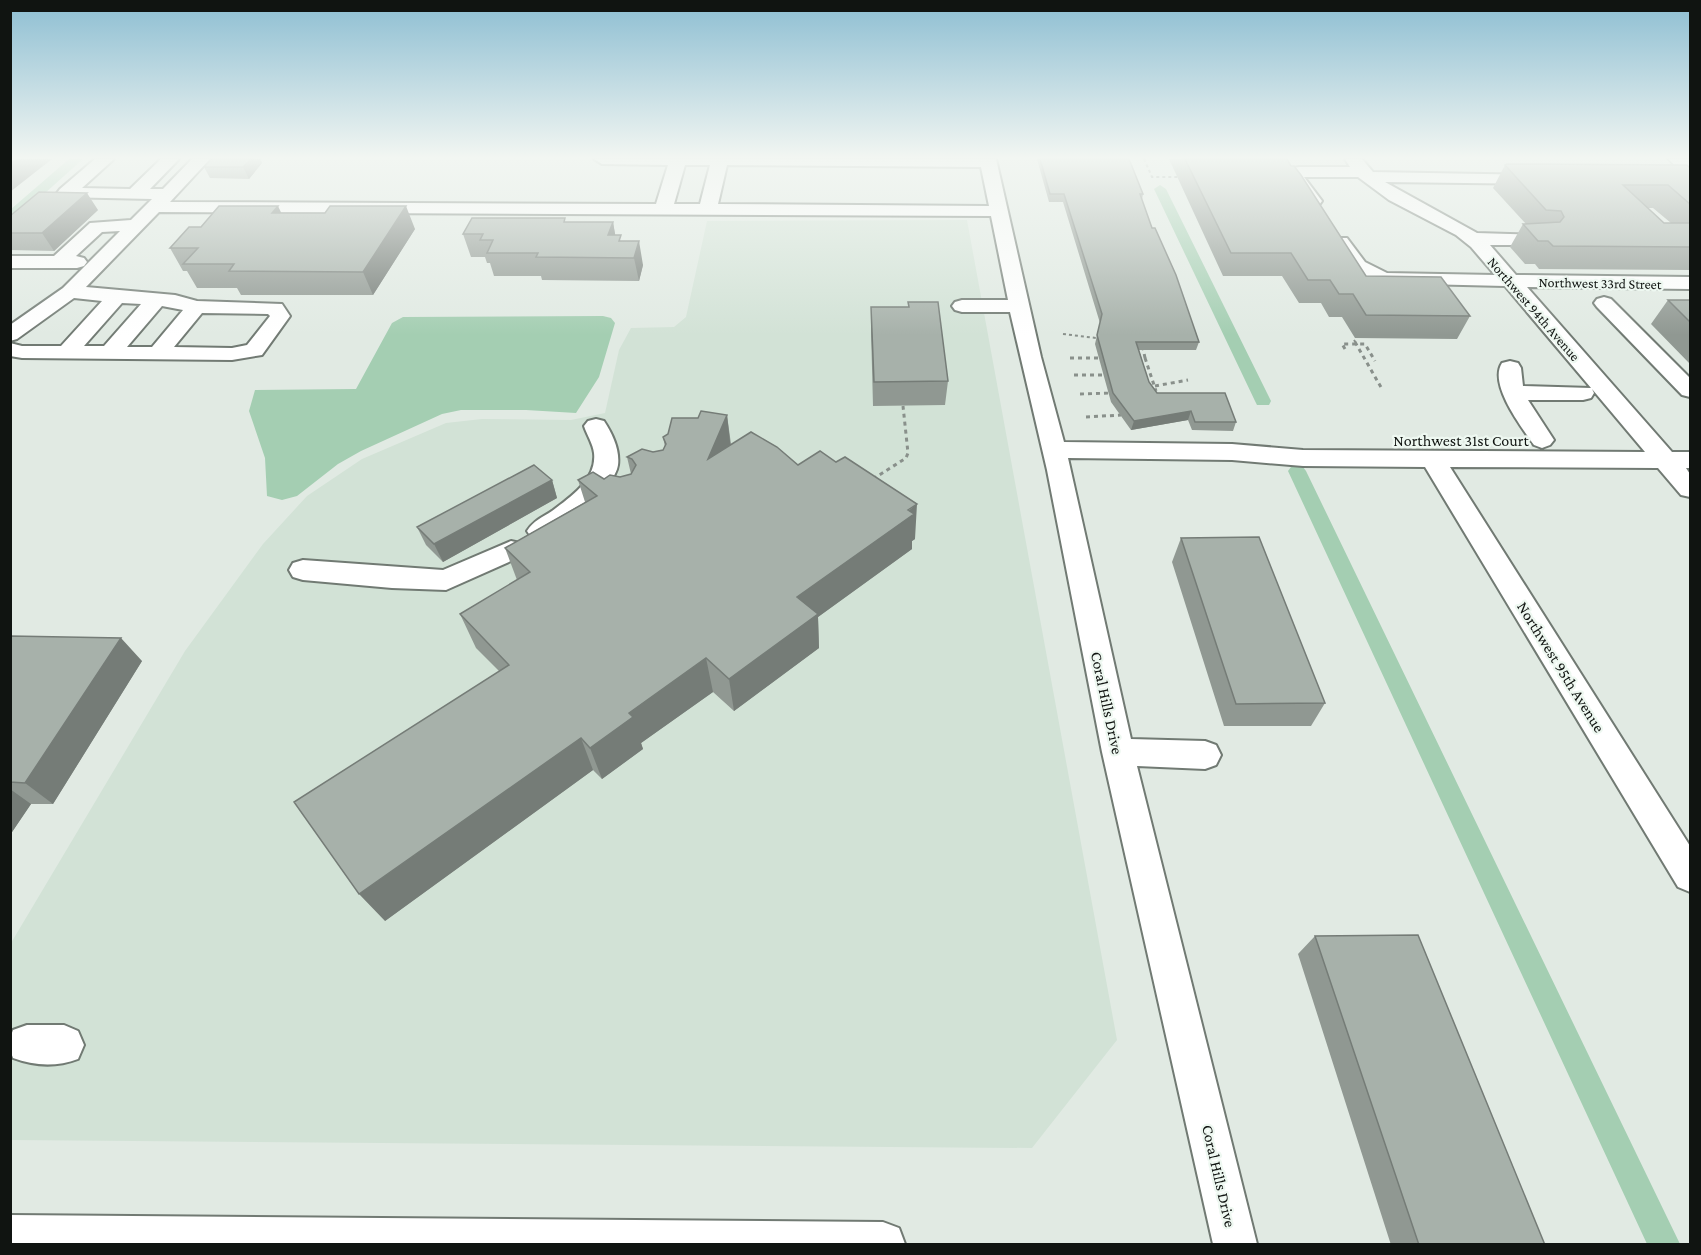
<svg xmlns="http://www.w3.org/2000/svg" width="1701" height="1255" viewBox="0 0 1701 1255" font-family="'Crimson Pro',serif">
<style>
.built{fill:#d2e2d6}
.water{fill:#a4ceb2}
.lines{fill:none;stroke-linecap:round;stroke-linejoin:round}
.canal{fill:#a4ceb2;fill-rule:evenodd}
.minor-casing{stroke:#717a73;stroke-width:4}
.major-casing{stroke:#717a73;stroke-width:3}
.path-far1{stroke:#89908b;stroke-width:2;stroke-dasharray:3 3;stroke-linecap:butt}
.path{stroke:#89908b;stroke-width:3;stroke-dasharray:4 4;stroke-linecap:butt}
.minor{fill:#fff;fill-rule:evenodd}
.major{fill:#fff;fill-rule:evenodd}
.wall{fill:#909892;fill-rule:evenodd}
.shaded-wall{fill:#757c77}
.building{fill:#a7b1aa;stroke:#757c77;stroke-width:1.5}
.labels{text-anchor:middle;dominant-baseline:central;stroke-width:4.5;stroke-linejoin:round;paint-order:stroke}
.far-street-label{font-size:14px;fill:#101411;stroke:#eef8f1}
.street-label{font-size:16px;fill:#101411;stroke:#eef8f1}
</style>
<rect width="100%" height="100%" fill="#e1eae3"/>
<path class="built" d="M967,220l150,820 -85,108 -1021,-8v-197l174,-292 78,-107 44,-48 55,-37 84,-36 36,-4 89,1 34,-7 14,-63 12,-22 43,-1 12,-10 21,-96z"/>
<path class="water" d="M603,316l8,2 4,5 -16,54 -23,36 -50,-3h-65l-19,4 -81,37 -23,13 -41,32 -15,4 -15,-4 -2,-38 -16,-47 6,-21 101,-1 36,-66 11,-6z"/>
<g class="lines">
<path class="canal" d="M69,159h14l-68,61 -5,1v-11z
M1160,185l6,4 105,212 -2,4h-12l-2,-4 -101,-212z
M1297,465l6,2 3,4 374,773h-33l-359,-773 3,-4z"/>
<g class="minor-casing">
<path id="minor" d="M95,159h19l-32,29 48,1 31,-30h18l-29,30h13l29,-30h18l-40,43 486,2 12,-39 -66,-1 -8,-5h402l45,198 23,85 168,2 71,6 342,2 -53,-63 2,4 -3,5 -8,2h-55l26,40 -4,5 -8,3 -8,-3c-12,-17 -46,-61 -32,-82l8,-2 8,2 3,5 2,18 68,2 -86,-102 -126,-3c-24,-7 -35,-21 -48,-41l2,-4h14l18,24 22,11 108,2 -24,-28 -15,-12 -67,-35 -31,-23h-54l18,24 -3,4c-16,4 -25,-17 -34,-29l8,-8 6,-1h51l-5,-8h17l11,13 171,3 3,4 -3,4 -6,1 -153,-2 92,51 69,2 2,4 -2,4 -7,2h-49l26,30 174,2v12l-163,-2 145,165h18v16h-4l4,6v23l-9,-2 -23,-27 -208,-1 240,379v46l-12,-5 -253,-420 -122,-1 -71,-6 -164,-2 63,281 74,2 11,4 5,10 -5,10 -11,4 -68,-3 120,478h-44l-111,-492 -55,-282 -37,-158h-48l-7,-2 -3,-4 3,-4 7,-2h46l-17,-84 -832,-4 -73,75 89,8 22,6 85,3 8,12 -28,39 -30,5 -210,-2 -12,-2v-13l12,3h39l41,-45 -28,-3 -57,41 -7,2v-16l53,-37 57,-57 -18,1 -26,24 8,2 3,4 -3,4 -7,2h-67v-12h44l36,-33 41,-3 21,-21 -92,-2 -3,-4 3,-4zM685,165h25l-10,39h-26zM727,165l254,2 8,39 -271,-2zM122,303l19,1 -37,42h-20zM162,306l21,4 -31,37h-25zM202,313l66,1 2,2 -23,29 -15,3 -58,-1z
M1604,297l7,2 79,79v19l-8,-2 -85,-88 -3,-4 3,-4z
M596,419l8,2c8,12 16,29 14,44 -3,22 -56,75 -78,75 -3,0 -6,-2 -9,-3l-4,-6c6,-10 16,-14 25,-20 19,-14 45,-32 42,-58 -1,-9 -7,-18 -10,-27l4,-5z
M511,541l9,2 4,7 -4,7 -74,33 -54,-2 -89,-8 -10,-3 -4,-7 4,-7 10,-3 140,10z
M27,1025h37l14,6 6,14 -6,14c-21,8 -44,7 -65,-1 -4,-9 -4,-19 0,-28z
M10,1215l873,7 16,6 6,16h-895z"/>
</g>
<g class="major-casing">
<path id="major" d="M1668,159h22v16l-7,-2z"/>
</g>
<path class="path-far1" d="M1144,159l8,18h28
M1063,334l33,4
M1354,340l2,3"/>
<path class="path" d="M1355,342l27,47
M1345,349l-3,-5h23l10,17
M1070,358h32
M1137,358h8l-2,-10
M1145,358l11,33
M1074,375h29
M1155,386l33,-6
M1080,394l32,-1
M1086,417l35,-2
M873,479l33,-21 2,-5 -5,-47"/>
<use href="#minor" class="minor"/>
<use href="#major" class="major"/>
</g>
<path class="wall" d="M1037,159h92l14,35 -1,6 10,28 47,114 -3,8h-57l10,32 8,11 79,29 -3,9 -41,-1 -4,-10 -57,10 -20,-28 -16,-58 5,-21 -37,-121h-14z
M1169,159h118l79,117 104,40 -13,23 -102,-1 -13,-21h-13l-8,-14h-22l-17,-27h-59z
M262,163l-13,16 -39,-1 -6,-11z
M1505,165l185,3v102l-151,-1 -4,-5h-10l-15,-17 13,-23h3l-33,-36zM1648,208h5l18,15h-7z
M98,210l-44,41 -44,-1v-34z
M281,213l134,16 -42,66h-132l-4,-7h-40l-10,-17h-4l-13,-23 31,-21z
M566,222h47l2,13 28,30 -4,16 -97,-1 -1,-4h-47l-4,-13h-3l-2,-6h-14l-8,-23z
M1668,300h22v64l-39,-40z
M908,302l40,79 -3,24 -72,1 -2,-76v-23h37z
M727,415l4,29 67,21 117,74 -3,2v8l-94,68 1,31 -85,63 -21,-19 -72,51 2,6 -41,30 -9,-9 -208,151 114,-250 -23,-23 -16,-34 57,-34 -12,-32 80,-46 -7,-22 42,-3 11,-3 -4,-17 36,-7 2,-3 -2,-10 35,-19z
M552,480l5,18 -114,64 -17,-17 -9,-18z
M1181,538l144,165 -14,23h-87l-52,-164z
M10,636l132,25 -89,143h-22l-21,31z
M1315,936l230,309h-154l-93,-291z"/>
<path class="shaded-wall" d="M16,159h36l-42,33v-29z
M251,159h10l1,4 -13,16 -6,-12z
M87,193l11,17 -44,41 -12,-18z
M278,206l11,23 -17,-16z
M406,206l9,23 -42,66 -10,-23z
M613,222l4,23 -9,-10z
M639,241l4,24 -4,16 -5,-23z
M1191,411l-3,9 -57,10 3,-9z
M727,415l4,35 -23,9z
M552,480l5,18 -114,64 -9,-18z
M917,504l-2,35 -3,2v8l-94,68 1,31 -85,63 -5,-32 68,-82z
M121,638l21,23 -89,143 -28,-21z
M706,658l7,34 -72,51 2,6 -41,30 -12,-31 39,-35z
M581,738l12,32 -208,151 -26,-27z
M10,789l21,15 -21,31z"/>
<path class="building" d="M212,159h39l-8,8h-39z
M1040,159h89l14,35h-3l12,34h3l21,47 23,67h-63l13,40 8,11h68l11,29h-41l-4,-11 -57,10 -21,-28 -16,-58 5,-21 -38,-120h-14z
M1185,159h102l4,7h3l7,9 65,101 75,1 29,39 -104,-1 -13,-21h-14l-9,-14h-22l-17,-27h-60z
M1507,164l180,1 3,3v36l-22,-19h-45l41,38h26v24l-137,-1 -5,-5h-10l-15,-17 37,-2 4,-5 -3,-6 -15,-1 -41,-45z
M39,192l48,1 -45,40h-32v-17z
M219,206h59l-6,7h53l5,-7h76l-43,66 -134,-1 5,-7h-51l15,-16h-28l19,-21h12z
M472,218h93l-1,4h49l-5,13h13l-2,6h20l-5,17 -98,-1 2,-4h-51l6,-13h-13l3,-6h-20z
M1668,300h22v22z
M908,302h30l10,79 -74,1 -3,-75h38z
M701,411l26,4 -19,44 43,-27 26,15 21,18 22,-14 16,11 9,-5 72,47 -9,6 6,4 -117,83 21,17 -89,65 -23,-21 -77,55 4,4 -43,31 -9,-10 -222,156 -65,-92 215,-137 -49,-51 70,-42 -25,-24 92,-52 -19,-16 15,-8 11,7 6,-4 10,2 11,-3 5,-9 -4,-6 -5,-2 15,-8 11,3 10,-2 3,-6 -3,-7 5,-3 4,-16h26z
M534,465l18,15 -118,64 -17,-17z
M1259,537l66,166 -89,1 -55,-166z
M10,636l111,2 -96,145 -15,-1z
M1418,935l127,310h-126l-104,-309z"/>
<linearGradient id="sky" x2="0" y2="1"><stop stop-color="#8dbed2"/><stop offset="0.47" stop-color="#f2f6f2"/><stop offset="1" stop-color="#f2f6f2" stop-opacity="0"/></linearGradient>
<rect width="1701" height="335" fill="url(#sky)"/>
<g class="labels">
<g class="far-street-label">
<text transform="translate(1600 283) rotate(1)">Northwest 33rd Street</text>
<text transform="translate(1534 309) rotate(49)">Northwest 94th Avenue</text>
</g>
<g class="street-label">
<text x="1461" y="440">Northwest 31st Court</text>
<text transform="translate(1561 667) rotate(58)">Northwest 95th Avenue</text>
<text transform="translate(1107 703) rotate(78)">Coral Hills Drive</text>
<text transform="translate(1219 1176) rotate(77)">Coral Hills Drive</text>
</g>
</g>
<rect width="1701" height="1255" fill="none" stroke="#101411" stroke-width="24"/>
</svg>
